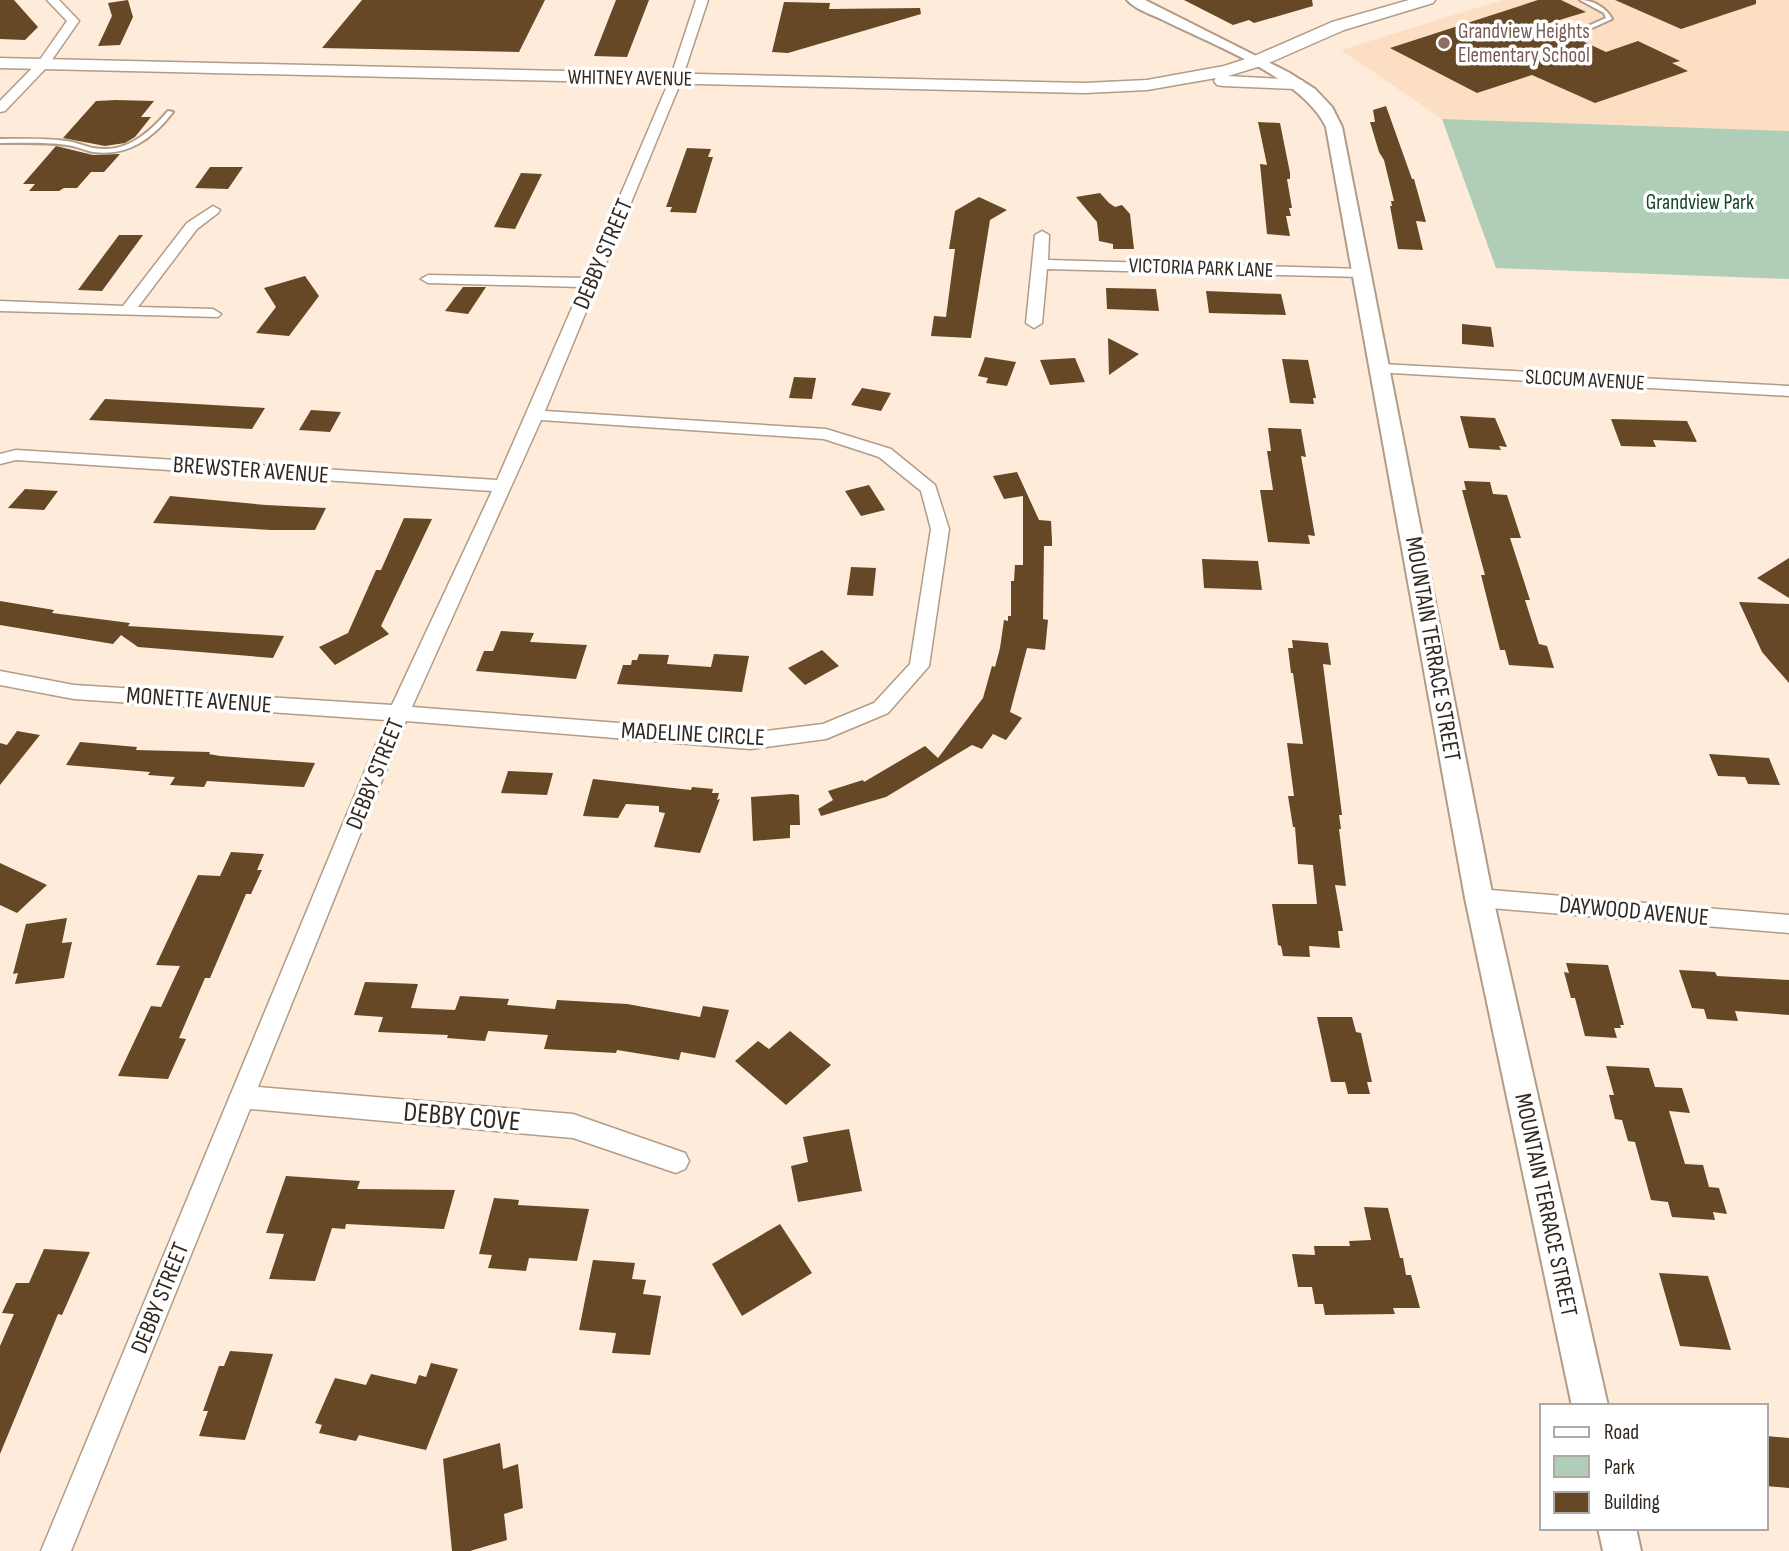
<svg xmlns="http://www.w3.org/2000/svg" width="1789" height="1551" viewBox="0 0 1789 1551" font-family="'Sofia Sans Condensed',sans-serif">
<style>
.built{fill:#fcdfc2}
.green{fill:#afcdb7}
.building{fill:#664726}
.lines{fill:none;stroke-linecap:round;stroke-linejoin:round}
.service-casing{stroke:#b29c87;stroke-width:4}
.minor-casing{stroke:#b29c87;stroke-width:3}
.tertiary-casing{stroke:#b29c87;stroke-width:4}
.secondary-casing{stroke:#b29c87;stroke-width:3}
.service{fill:#fff;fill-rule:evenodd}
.minor{fill:#fff;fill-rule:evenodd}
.tertiary{fill:#fff;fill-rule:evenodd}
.secondary{fill:#fff;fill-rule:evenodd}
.education-dot{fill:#8d6e63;stroke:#fff;stroke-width:2.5}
.labels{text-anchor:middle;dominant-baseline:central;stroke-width:7;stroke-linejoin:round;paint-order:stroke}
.far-education-label{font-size:21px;fill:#785e54;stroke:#fff;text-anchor:start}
.far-street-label{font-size:21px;fill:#312820;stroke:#fff}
.far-park-label{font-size:21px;fill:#134628;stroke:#fff}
.street-label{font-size:24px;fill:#312820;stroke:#fff}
.near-street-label{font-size:28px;fill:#312820;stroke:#fff}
</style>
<rect width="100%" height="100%" fill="#feebd9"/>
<path class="built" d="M1502,0h287v131l-347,-12 -101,-69z"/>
<path class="green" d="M1442,119l347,12v148l-293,-11z"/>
<path class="building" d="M0,0h14l24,27 -13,13 -25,-1z
M128,0l5,17 -13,28 -22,1 14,-30 -4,-13z
M362,0h183l-26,52 -197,-4z
M616,0h33l-22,57 -33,-1z
M1184,0h128l1,6 -59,17 -5,-3 -16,5z
M1538,0h23l25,12 -40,12 60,28 32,-11 42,20 -8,2 16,8 -93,32 -63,-28 -55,18 -87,-45z
M1615,0h141v4l-75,25z
M784,2l46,1 -1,6 91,-1 1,6 -133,39 -16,-1z
M96,101l20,-1 38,1 -13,16h10l-16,20 -10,6 -20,3 -42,-8z
M1386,106l26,73h2l12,43 -10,-1 7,29 -25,-1 -8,-43h2l-1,-5h3l-10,-41 -5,-8 -9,-30h5l-2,-12z
M1258,122l22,1 10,50v6h-3l5,29h-3l2,8h-5l4,20 -23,-2 -7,-70 7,1z
M56,146l37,9 27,-1 -16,18h-13l-14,16h-13l-5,3h-30l6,-7h-12z
M687,148l24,1 -3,8h5l-17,56 -26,-1 2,-5h-6z
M210,167h33l-15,22 -33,-1z
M521,173l21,1 -27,55 -21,-2z
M1100,193l9,10 6,4 7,-2 8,9 4,35h-21v-5l-14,-3 -2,-19 -21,-25z
M979,197l28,13 -17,10 -19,118 -40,-2 3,-20 12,1 9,-68h-6l6,-38z
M119,235h24l-41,56 -24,-1z
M305,276l14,20 -30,40 -33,-3 20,-26 -12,-19z
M463,287h23l-18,27 -23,-3z
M1106,288l50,1 3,22 -52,-2z
M1206,291l75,3 5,21 -77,-2z
M1462,324l29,3 3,20 -32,-3z
M1108,338l31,16 -30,21z
M985,357l31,5 -9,24 -21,-3 2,-5 -10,-2z
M1075,358l10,24 -35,3 -10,-25z
M1282,359l26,1 8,38h-3l1,6 -24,-1z
M794,377l22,1 -4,21 -23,-1z
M862,388l29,5 -10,18 -30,-6z
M105,399l74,4 86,5 -13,21 -163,-9z
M311,410l30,2 -11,20 -31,-2z
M1460,416l35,2 12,29 -8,-1 2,4 -32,-2z
M1611,419l76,2 10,21 -44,-2 3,7 -35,-1z
M1268,428l33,1 5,28 -5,-1 14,80 -7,-1 2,9 -42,-2 -8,-52h13l-6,-39h4z
M1017,472l22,48 12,1 1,20v5h-8l-1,73 5,1 -3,30 -18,-2 -17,64 12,6 -16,22 -13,-6 -11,15 -10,-4 -86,52 -65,19 -3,-7 15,-9 -5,-9 35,-11 1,2 61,-36 13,12 45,-60 9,-32 3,1 5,-19 4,-28 4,1v-5h3v-35h3l1,-16h8v-69l-19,3 -11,-23z
M1464,481l26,1 3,12 14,1 14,43h-11l20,62h-5l14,44 8,2 7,22 -45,-3 -4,-15h-5l-19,-75h4l-23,-85h4z
M869,485l16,25 -24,6 -16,-25z
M25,489l33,2 -14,19 -36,-2z
M170,496l96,9 60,3 -11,22h-44l-118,-7z
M404,518l28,1 -51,107 8,8 -54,31 -16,-18 29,-14 28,-63h5z
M1789,558v40l-32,-20z
M1202,559l56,2 4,29 -58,-2z
M851,567l25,1 -3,28 -26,-1z
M0,601l54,9 -2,3 78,10 -2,3 156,10 -11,22 -135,-11 -17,-12 -8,9 -113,-19z
M1739,602l50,2v79l-27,-31z
M501,631l33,2 -4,9 57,3 -11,34 -100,-8 8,-20h9z
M1292,640l36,3 3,22 -8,-1 19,151h-3l2,14h-2l7,57 -11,-1 8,46h-5l2,17 -31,-2 1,11 -27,-1 -2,-10 -3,-1 -6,-41h45l-4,-39 -15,-1 -3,-37h-2l-5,-31h6l-7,-53 16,1 -10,-71h-2l-3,-25h5z
M822,650l17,16 -34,19 -17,-17z
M639,654l30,1 -2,9 44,3 3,-13 35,2 -7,36 -125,-8 6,-19h8l1,-5h5z
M17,731l23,4 -40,50v-42l7,2z
M80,742l57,5 -1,3 74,2 -1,2 11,2 95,7 -11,24 -97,-6 -3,6 -34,-2 5,-8 -27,-2 2,-3 -84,-7z
M1709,754l60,4 11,27 -32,-1 -3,-7 -27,-1z
M508,771l45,2 -6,22 -46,-2z
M593,779l98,11 1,-3 21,2 -1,4h7l-2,7 3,-1 -20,54 -46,-6 11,-34 -6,-1v-6l-33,-2 -8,14 -35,-2z
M792,794l7,1 1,30h-10v13l-37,3 -2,-44z
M231,852l33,2 -7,16h5l-11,24h-5l-36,84h-5l-26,60 7,1 -18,40 -50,-3 33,-70 10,1 19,-41 -24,-1 42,-90 22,1z
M0,863l47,22 -30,28 -17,-8z
M67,918l-5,25 10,-1 -8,36 -49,6 3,-11 -5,1 13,-50z
M1566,963l42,2 16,60h-4l1,3h-7l3,10 -32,-2 -10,-38h-4l-7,-26 5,1z
M1679,970l36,2 2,4 72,4v35l-54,-4 3,10 -31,-2 -3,-10 -12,-1z
M365,982l53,2 -7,24 44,2 5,-14 49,3 -2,6 48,4 2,-9 70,4 73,13 3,-11 26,4 -14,48 -34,-6 -2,8 -62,-10 -1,3 -72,-4 4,-14 -60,-4 -3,10 -38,-3 1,-3 -70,-3 5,-15 -29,-2z
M1317,1017h35l4,15 5,1 11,49h-5l3,12h-22l-3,-12h-14z
M790,1031l41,34 -45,40 -51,-44 23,-20 11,8z
M1606,1066l43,2 6,19 27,1 8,25 -21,-2 16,53 18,1 6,22 10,1 8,26 -14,-2 2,8 -43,-3 -4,-15 -17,-2 -16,-58 -7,-1 -6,-21 -7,-1 -6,-24h5z
M849,1129l13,62 -64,11 -7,-36 17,-4 -5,-25z
M286,1176l74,5 -3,8 98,1 -11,39 -98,-5 -1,5 -13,-1 -17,53 -46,-2 15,-45 -18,-1z
M494,1198l25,2 -1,5 71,4 -12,52 -48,-3 -3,13 -38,-3 4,-13 -13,-1z
M1364,1207l24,1 12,50h3l3,17h5l9,33h-27l2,6 -70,1 -2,-11h-8l-3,-17h-14l-6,-33 23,1 -1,-9h36l-1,-5 22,-1z
M780,1224l32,49 -70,43 -30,-52z
M44,1249l46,3 -28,63 -4,-1 -58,140v-108l14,-32 -12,-1 14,-30h13z
M593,1260l42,3 -3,16 14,1 -3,14 18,2 -11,59 -38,-2 4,-20 -37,-3z
M1659,1273l49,3 23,74 -51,-4z
M230,1351l43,3 -28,86 -46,-4 9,-25h-5l16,-45h5z
M431,1363l27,6 -32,81 -67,-15 -3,6 -37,-8 3,-8 -7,-2 20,-45 31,7 5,-11 45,10 3,-9 7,2z
M1766,1436l23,2v50l-23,-2z
M500,1443l3,26 15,-5 5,44 -19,6 3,26 -37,11h-18l-9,-92z"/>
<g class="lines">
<g class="service-casing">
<path id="service" d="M1580,0c13,0 27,8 32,19l-29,13h-4v-2l27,-12 -2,-5z
M168,111l5,1c-20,26 -45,45 -80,40 -9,-2 -17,-6 -26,-7 -22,-3 -45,-2 -67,-2v-4c22,0 44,-1 66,2 10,1 18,5 27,7 33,6 55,-14 75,-37z"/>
</g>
<g class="minor-casing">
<path id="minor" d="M47,0h12l20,21 -32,46 -42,44 -5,1v-11l39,-40 28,-40z
M696,0h12l-26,79 -137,332 281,18 65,20 44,36 14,44 -20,137 -41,47 -62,26 -76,10 -344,-28 -148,366 315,27 112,39 4,8 -4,8 -9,4 -103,-35 -323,-29 -179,442h-30l345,-831 -312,-21 -74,-14v-14l74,14 318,20 100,-214 -476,-31 -16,4v-10l16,-4 481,30 84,-193 -153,-4 -7,-4 7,-4 157,3 85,-199zM541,420l283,19 55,18 42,34 10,38 -21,135 -36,39 -51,21 -73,9 -338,-26z
M213,206l7,4 -2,3 -21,16 -59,78 75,2 8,5 -3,3 -218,-6v-10l123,5 64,-83z
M1042,231l7,4 -1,25 315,9 7,4 -7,4 -316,-8 -5,54 -8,5 -8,-5 9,-88z
M1381,364l408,22v10l-414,-24 -2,-3z
M1479,889l310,26v18l-310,-26 -8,-3 -3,-6 3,-6z"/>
</g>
<g class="tertiary-casing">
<path id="tertiary" d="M1127,0h18l143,72 27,17 17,18 10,20 151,771 115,508h-36l-107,-508 -139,-771c-23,-49 -113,-82 -161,-106 -12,-6 -29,-11 -38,-21z
M1598,1528h38l5,23h-38z"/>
</g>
<g class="secondary-casing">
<path id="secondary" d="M1409,0h26l-2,3 -89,27 -80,35 -36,11 74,4 3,4 -9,5 -73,-3 -6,-1 -3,-4 2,-3 -69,12 -62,3 -1085,-25v-10l1085,25 62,-3 77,-14 28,-9 80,-35z"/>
</g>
<use href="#service" class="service"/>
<use href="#minor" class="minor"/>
<use href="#tertiary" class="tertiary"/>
<use href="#secondary" class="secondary"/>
</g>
<circle class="education-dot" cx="1444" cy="43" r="7"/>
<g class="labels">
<g class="far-education-label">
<text x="1458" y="31">Grandview Heights<tspan x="1458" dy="24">Elementary School</tspan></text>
</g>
<g class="far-street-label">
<text transform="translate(630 78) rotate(1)">WHITNEY AVENUE</text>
<text transform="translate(1201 268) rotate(2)">VICTORIA PARK LANE</text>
<text transform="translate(1585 380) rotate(3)">SLOCUM AVENUE</text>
</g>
<g class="far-park-label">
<text x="1700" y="202">Grandview Park</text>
</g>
<g class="street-label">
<text transform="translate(603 254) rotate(-67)">DEBBY STREET</text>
<text transform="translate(251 470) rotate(4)">BREWSTER AVENUE</text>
<text transform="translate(1433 649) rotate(80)">MOUNTAIN TERRACE STREET</text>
<text transform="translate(199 700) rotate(4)">MONETTE AVENUE</text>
<text transform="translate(693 734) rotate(3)">MADELINE CIRCLE</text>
<text transform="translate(375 774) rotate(-68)">DEBBY STREET</text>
<text transform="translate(1634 911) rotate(5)">DAYWOOD AVENUE</text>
<text transform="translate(1546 1205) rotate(78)">MOUNTAIN TERRACE STREET</text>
<text transform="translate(160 1298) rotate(-68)">DEBBY STREET</text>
</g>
<g class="near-street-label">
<text transform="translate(462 1117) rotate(5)">DEBBY COVE</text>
</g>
</g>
<rect x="1540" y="1404" width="228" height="126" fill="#ffffff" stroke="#ada9a6" stroke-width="2"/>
<rect x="1554" y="1427" width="35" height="10" fill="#ffffff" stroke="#ada9a6" stroke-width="2"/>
<text x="1604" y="1439" font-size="21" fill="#312820">Road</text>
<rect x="1554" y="1456" width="35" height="21" fill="#afcdb7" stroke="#ada9a6" stroke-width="2"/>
<text x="1604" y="1474" font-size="21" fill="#312820">Park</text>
<rect x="1554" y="1492" width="35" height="21" fill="#664726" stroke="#ada9a6" stroke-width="2"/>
<text x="1604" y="1509" font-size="21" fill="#312820">Building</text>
</svg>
